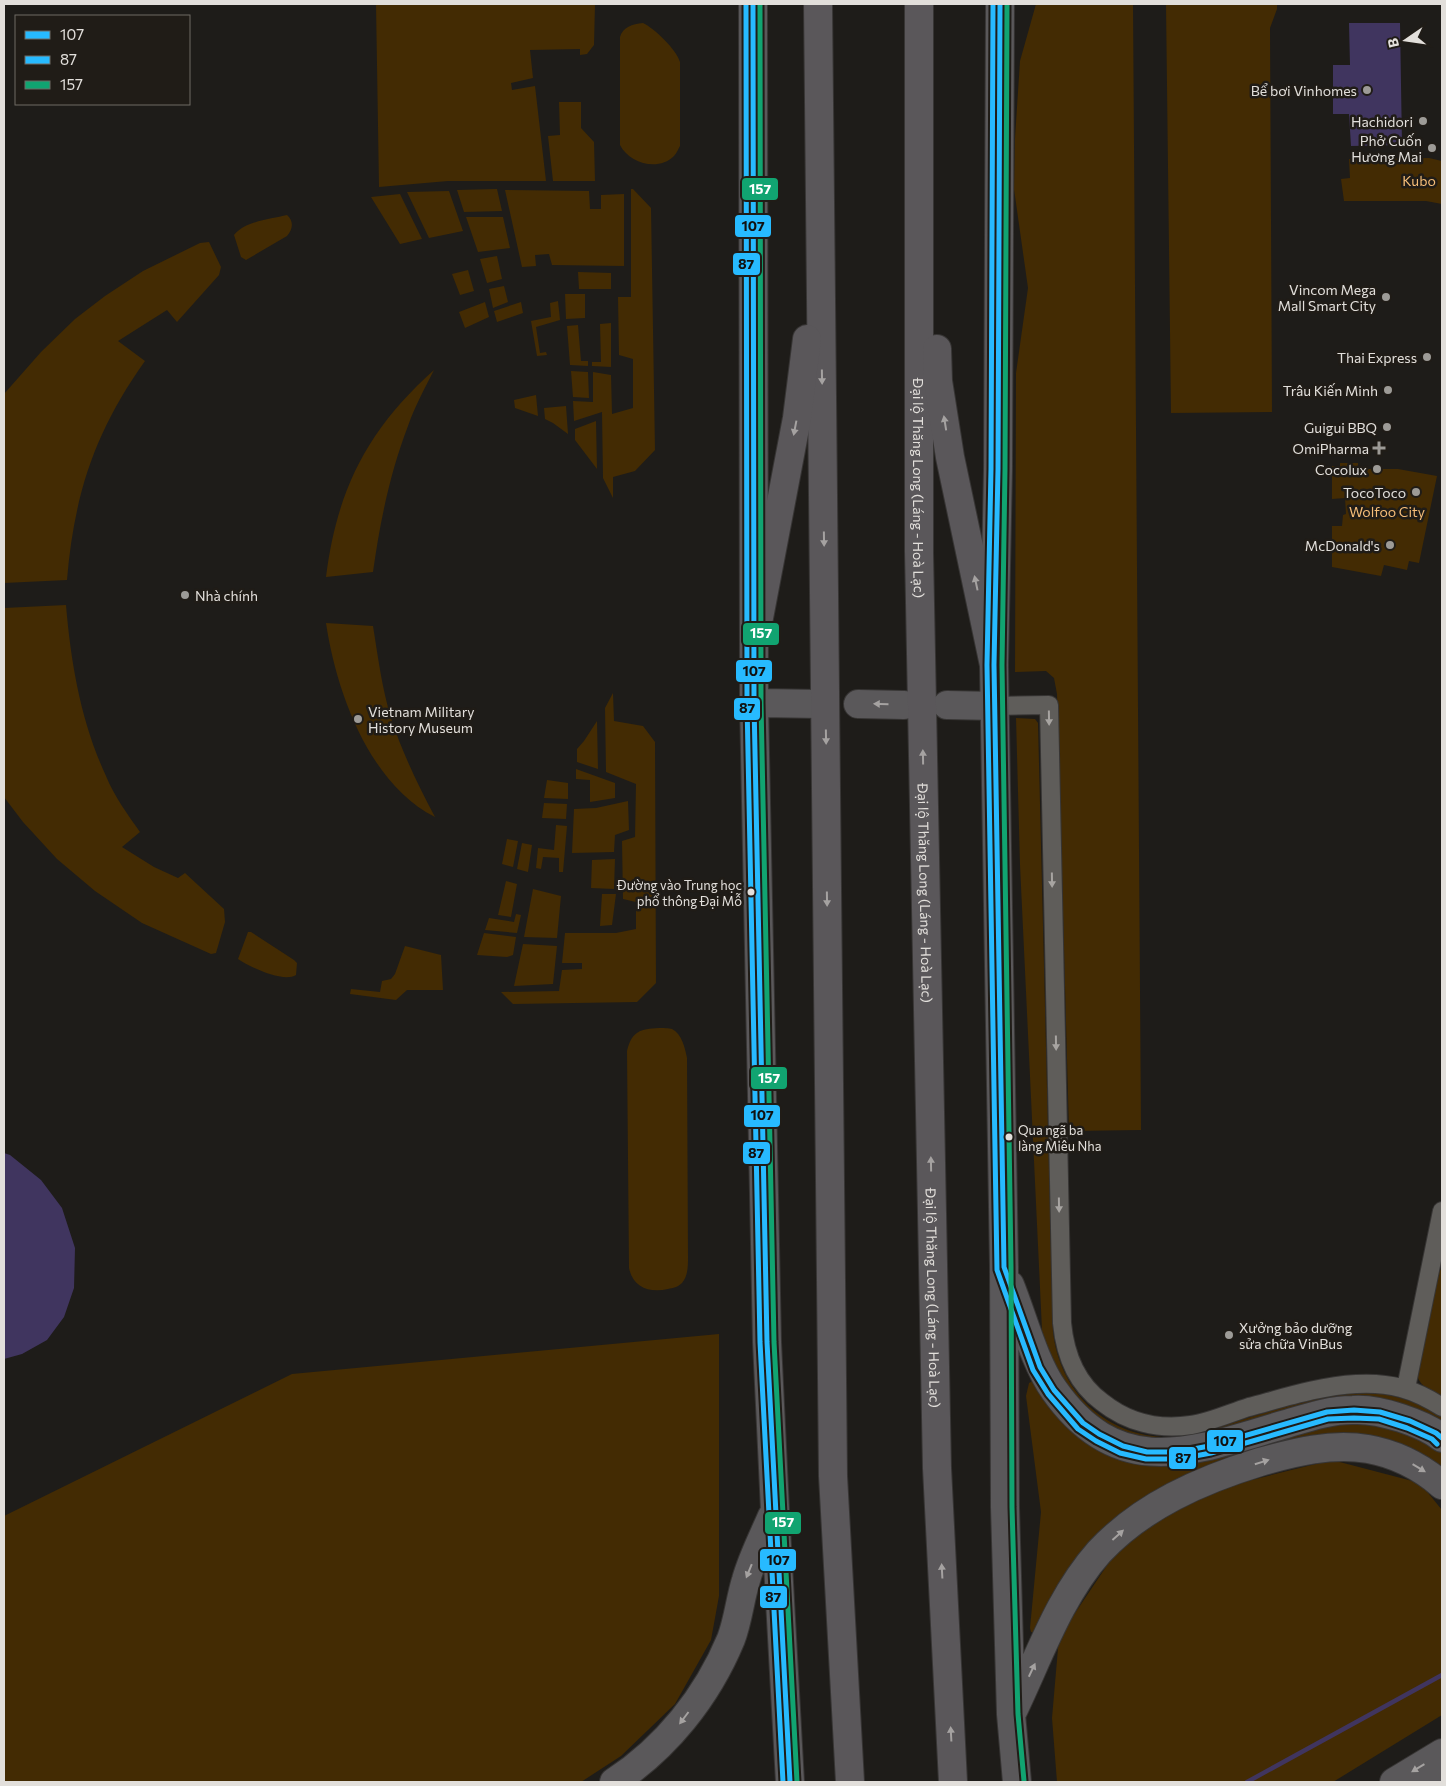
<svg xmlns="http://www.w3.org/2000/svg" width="1446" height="1786" viewBox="0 0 1446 1786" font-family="Commissioner,sans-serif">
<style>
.green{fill:#432b03}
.water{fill:#40355f}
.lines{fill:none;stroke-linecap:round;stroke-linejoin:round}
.stream{stroke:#40355f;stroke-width:4.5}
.minor-casing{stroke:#373534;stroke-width:20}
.primary-casing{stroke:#373534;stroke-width:30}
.motorway-casing{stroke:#373534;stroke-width:30}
.minor{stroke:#5f5d5a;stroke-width:18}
.primary{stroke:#5a585a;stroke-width:28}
.motorway{stroke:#5a575a;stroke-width:28}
.bus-1-casing{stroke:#201c17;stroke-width:9}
.bus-2-casing{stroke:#201c17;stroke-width:9}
.bus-3-casing{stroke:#201c17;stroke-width:9}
.bus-1{stroke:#27baff;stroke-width:5}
.bus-2{stroke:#27baff;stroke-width:5}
.bus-3{stroke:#11a471;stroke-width:5}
.oneway{fill:#a5a2a1}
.oneway2{fill:#a7a4a1}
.poi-dot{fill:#9d9b97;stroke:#201c17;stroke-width:2}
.bus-dot{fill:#e2dfdb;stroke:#201c17;stroke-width:2}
.labels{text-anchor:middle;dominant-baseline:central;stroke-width:5;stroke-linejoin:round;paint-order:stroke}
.bus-label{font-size:13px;fill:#e2dfdb;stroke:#201c17;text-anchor:end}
.poi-label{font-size:14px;fill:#e2dfdb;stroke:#201c17;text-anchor:end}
.park-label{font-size:14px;fill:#f5bd78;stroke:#201c17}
.street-label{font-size:14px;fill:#e2dfdb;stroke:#201c17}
.line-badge{stroke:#201c17;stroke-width:2}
.badge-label{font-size:14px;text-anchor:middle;font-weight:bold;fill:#fff}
.pale-badge-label{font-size:14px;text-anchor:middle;font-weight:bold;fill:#111}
</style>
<rect width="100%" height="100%" fill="#1e1c19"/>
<path class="green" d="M376,4h219l-1,41 -7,9 -7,1v-6l-50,1 3,28 -22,5 1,7 23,-4 11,95h-98l-69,6z
M1036,4h97l8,1126 -72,1 -12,-437 -3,-16 -8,-7 -31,1 1,-299 12,-85 -14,-99 1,-51 5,-77z
M1166,4h111v5l-7,19 2,384 -101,1z
M643,23c12,6 33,26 37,39v84c-2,3 -3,7 -6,10 -16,16 -45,7 -54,-11v-108c3,-10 12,-13 23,-14z
M559,102h22v26l13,14 1,39h-42l-5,-45 12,-1z
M1429,158l13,3v43l-16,-3h-82l-3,-22 9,-1 -1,-19z
M497,189l5,22 -38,1 -7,-22z
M631,189h2l18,19 4,242 -20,21 -22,6v21l-10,-20 -1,-66 -28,9 -1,-20 20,1v-30l18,3 1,39 21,-6v-49l-14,-4 -1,-58h13z
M505,190l84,1 1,18h11v-14l23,-1v72l-72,-1 -3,-11 -14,1 1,11 -14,1z
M449,191l14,40 -34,7 -22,-46z
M400,194l22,45 -22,5 -29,-47z
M287,215c7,6 6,14 0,21l-41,24 -5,-3 -7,-22c11,-14 37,-16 53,-20z
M466,217h37l7,31 -32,4z
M209,242l12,25 -2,8 -42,47 -10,-12 -49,31 27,20c-50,70 -71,134 -78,219l-63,3v-189l37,-42 34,-33 30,-23 38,-25 57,-28z
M497,256l5,23 -15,4 -7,-24z
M468,270l6,21 -14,4 -8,-21z
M578,272l33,1v16h-32z
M504,286l4,16 -15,6 -4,-19z
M565,294h20v24l-19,1z
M558,301l2,19 -24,7 4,26 6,-1 1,3 -10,1 -6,-35 20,-4 -1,-14z
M485,302l4,15 -24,11 -6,-16z
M521,302l2,11 -26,9 -3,-11z
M611,323v44l-19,-1v-4h9l-1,-38z
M578,325l3,36h7v5l-18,-1 -3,-39z
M434,370c-9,18 -19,36 -26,56 -18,47 -28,96 -35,146l-47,5c11,-88 42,-148 108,-207z
M571,371l17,1 1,26 -16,-1z
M536,395l2,21 -23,-8 -1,-8z
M566,406l2,28 -15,-11 -8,-4 -1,-11z
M596,421l1,48 -22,-29v-11z
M1340,463h18v6h40l39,7 -18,87 -10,-2 -2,9 -23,-5 -3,11 -49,-9v-41h10l1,-11 3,-1 -1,-16 -13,1v-33h8z
M66,605c5,59 15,117 40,171 8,20 22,39 34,56l-18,15 32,20 24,11 7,-5 39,36 1,13 -9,31 -5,1 -69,-31 -47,-32 -38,-32 -34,-37 -19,-25v-189z
M326,623l47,3c5,31 9,62 18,92 11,34 27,67 44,99 -66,-33 -99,-126 -109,-194z
M613,693l1,28 29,5 12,16 1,241 -19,19 -124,2 -12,-12 58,-1 3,-21 20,-1v-6h-20l3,-30h51l20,-4v-27l-13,-3 -1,-58 13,-4 1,-53 -30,-12 -1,-64z
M1016,718l19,1 3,4 15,609c7,59 50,101 109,105 13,1 26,-1 39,-4 27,-9 55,-18 83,-26 23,-7 47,-15 71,-15 31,-1 60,9 87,23v8l-20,-11 -257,35 -74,-26 -48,-70 -23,-486z
M597,721l1,48 -21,-7v-13l7,-8z
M576,769l39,14v15l-25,4v-22l-14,-1z
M547,780l21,3v16l-24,-1z
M628,801l1,29 -14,5 -1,17 -42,1 2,-44 22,-1z
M544,803l23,1 -1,15 -24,-1z
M556,825l11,1 -4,46h-4v-14l-16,-1 -2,12 -5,-1 2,-20 16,2z
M507,839l11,2 -5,26 -11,-3z
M522,843l10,2 -4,27 -11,-3z
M615,859l-1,30 -23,-1 1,-28z
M506,881l11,3 -6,33 -13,-2z
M533,889l28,7 -4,42 -33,-1z
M602,894h14l-4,31 -12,1z
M516,914l5,1 -4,18 -32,-3 4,-12 25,4z
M248,932h3l43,28 3,3 -1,12c-13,8 -46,-8 -58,-16z
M484,933l32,4 -3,18 -6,2 -30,-2z
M523,944l34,2 -4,38 -39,2z
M405,946l36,9 2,35h-36l-11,10 -46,-6 1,-5 29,3 2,-11 9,-2 4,-5z
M659,1028c4,0 10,0 13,1 10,5 13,19 15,29l1,199c0,9 0,19 -6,26 -4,4 -9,5 -14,6 -18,4 -35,-1 -39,-21l-2,-217c5,-20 13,-22 32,-23z
M1442,1268v129c-10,-6 -22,-10 -25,-22l20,-101z
M719,1334v262l-8,44 -36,64 -54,52 -40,26h-577v-266l288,-142z
M1033,1381c13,31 40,52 68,69l240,-30 41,3 60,26v18l-26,-17 -24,-10 -27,-5 -32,-1 -29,4 -101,30 -168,165 -4,-1 -1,-4 11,-116 -15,-116 3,-13z
M1332,1460l88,23 22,27v205l-109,67h-276l-5,-64 7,-81 63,-94 89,-53z"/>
<path class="water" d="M1349,23h51l2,122 -51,1 -2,-32h-16v-49h17z
M4,1153l6,2 31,25 21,28 13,40 -1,40 -10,29 -17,23 -25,14 -18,5z"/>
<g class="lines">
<path class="stream" d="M1247,1782l195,-107"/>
<g class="minor-casing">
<path id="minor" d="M995,706l54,-1 13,618c3,31 14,60 40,79 25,20 56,28 89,23 19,-3 39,-12 58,-18 34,-9 71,-21 107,-23 34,-2 58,5 86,23
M1406,1388l36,-177"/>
</g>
<g class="primary-casing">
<path id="primary" d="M753,4l1,699 13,639 8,168 15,272
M1000,4l-2,465 -4,196 10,602 1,240 6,207 6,68
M754,703l66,1
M858,704l46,1
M947,705l48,1
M1010,1285c13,32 24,77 44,105 66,94 142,60 232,34 23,-7 44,-14 67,-14 17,-1 32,3 48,8 15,5 30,11 41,20
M1013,1711c26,-54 46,-114 86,-159 43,-46 102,-72 161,-90 35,-10 71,-19 108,-13 28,5 53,18 74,36
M614,1782c52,-34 93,-85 117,-143 7,-18 9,-40 15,-59 6,-22 17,-43 26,-64
M1394,1782l48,-29
M1434,1782l8,-5"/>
</g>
<g class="motorway-casing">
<g id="motorway">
<path d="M818,4l15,1472 17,306"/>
<path id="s1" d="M919,4v548l18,916 16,314"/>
<path d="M937,349l1,32 12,76 44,208"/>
<path d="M754,644l43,-226 10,-79"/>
</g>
</g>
<use href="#minor" class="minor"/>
<use href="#primary" class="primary"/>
<use href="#motorway" class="motorway"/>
<g class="bus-1-casing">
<path id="bus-1" d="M753,4l1,699 13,639 23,440
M1000,4l-2,465 -4,196 10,602 36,100 14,23 29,33 16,11 24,12 24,6h31l31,-6 118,-34 27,-2 26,2 30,9 26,12 6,5"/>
</g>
<g class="bus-2-casing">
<path id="bus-2" d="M746,4l1,699 13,639 23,440
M993,4l-2,465 -4,196 10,605 36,100 15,24 30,35 18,12 24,12 26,6h33l32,-6 117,-34 26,-1 25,1 28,9 25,11 5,5"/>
</g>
<g class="bus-3-casing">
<path id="bus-3" d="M760,4l1,699 13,639 23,440
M1007,4l-2,465 -3,196 9,602 1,240 6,207 6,67"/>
</g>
<use href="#bus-1" class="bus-1"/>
<use href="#bus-2" class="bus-2"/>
<use href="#bus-3" class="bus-3"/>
</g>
<defs><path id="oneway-solid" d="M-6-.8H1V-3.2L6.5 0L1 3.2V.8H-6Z" transform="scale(1.25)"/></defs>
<g class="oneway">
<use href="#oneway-solid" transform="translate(822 377) rotate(89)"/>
<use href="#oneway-solid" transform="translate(945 423) rotate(-99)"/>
<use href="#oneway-solid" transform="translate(795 428) rotate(101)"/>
<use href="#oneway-solid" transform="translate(824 539) rotate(89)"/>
<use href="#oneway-solid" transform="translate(976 583) rotate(-102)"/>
<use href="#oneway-solid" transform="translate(881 704) rotate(-179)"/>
<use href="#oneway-solid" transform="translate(826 737) rotate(89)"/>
<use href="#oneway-solid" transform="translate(923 757) rotate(-91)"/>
<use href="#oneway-solid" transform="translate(827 899) rotate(89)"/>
<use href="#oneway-solid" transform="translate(931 1164) rotate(-91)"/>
<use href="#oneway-solid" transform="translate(1262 1462) rotate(-17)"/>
<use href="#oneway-solid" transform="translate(1419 1468) rotate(31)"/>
<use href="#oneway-solid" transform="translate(1118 1535) rotate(-42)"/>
<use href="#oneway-solid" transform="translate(749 1571) rotate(112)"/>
<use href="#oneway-solid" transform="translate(942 1571) rotate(-93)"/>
<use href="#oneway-solid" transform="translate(1032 1670) rotate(-65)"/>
<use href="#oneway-solid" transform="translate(684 1718) rotate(127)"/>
<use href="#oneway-solid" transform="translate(951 1734) rotate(-93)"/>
<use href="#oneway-solid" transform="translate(1418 1768) rotate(149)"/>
</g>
<g class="oneway2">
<use href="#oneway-solid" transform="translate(1049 718) rotate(89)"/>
<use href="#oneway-solid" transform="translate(1052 880) rotate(89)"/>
<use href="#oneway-solid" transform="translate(1056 1043) rotate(89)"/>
<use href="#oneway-solid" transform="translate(1059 1205) rotate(89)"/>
</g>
<g class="poi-dot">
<circle cx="1367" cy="90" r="5"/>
<circle cx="1423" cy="121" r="5"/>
<circle cx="1432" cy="148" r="5"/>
<circle cx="1386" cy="297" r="5"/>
<circle cx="1427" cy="357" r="5"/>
<circle cx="1388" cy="390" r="5"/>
<circle cx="1387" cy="427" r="5"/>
<path d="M1376.5 440.5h5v5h5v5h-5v5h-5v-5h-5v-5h5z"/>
<circle cx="1377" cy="469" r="5"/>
<circle cx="1416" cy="492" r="5"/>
<circle cx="1390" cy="545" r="5"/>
<circle cx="185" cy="595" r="5"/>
<circle cx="358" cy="719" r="5"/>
<circle cx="1229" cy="1335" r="5"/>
</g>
<g class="bus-dot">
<circle cx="751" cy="892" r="4.5"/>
<circle cx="1009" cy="1137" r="4.5"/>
</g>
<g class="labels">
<g class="bus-label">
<text x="742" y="885">Đường vào Trung học<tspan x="742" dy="16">phổ thông Đại Mỗ</tspan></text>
<text x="1018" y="1130" text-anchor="start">Qua ngã ba<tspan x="1018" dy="16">làng Miêu Nha</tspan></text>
</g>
<g class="poi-label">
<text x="1357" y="90">Bể bơi Vinhomes</text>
<text x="1413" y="121">Hachidori</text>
<text x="1422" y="140">Phở Cuốn<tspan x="1422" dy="16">Hương Mai</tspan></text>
<text x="1376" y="289">Vincom Mega<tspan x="1376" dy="16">Mall Smart City</tspan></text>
<text x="1417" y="357">Thai Express</text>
<text x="1378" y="390">Trâu Kiến Minh</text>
<text x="1377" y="427">Guigui BBQ</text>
<text x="1369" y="448">OmiPharma</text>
<text x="1367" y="469">Cocolux</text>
<text x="1406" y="492">TocoToco</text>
<text x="1380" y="545">McDonald's</text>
<text x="195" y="595" text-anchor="start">Nhà chính</text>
<text x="368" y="711" text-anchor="start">Vietnam Military<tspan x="368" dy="16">History Museum</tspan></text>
<text x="1239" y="1327" text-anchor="start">Xưởng bảo dưỡng<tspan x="1239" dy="16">sửa chữa VinBus</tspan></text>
</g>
<g class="park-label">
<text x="1419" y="180">Kubo</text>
<text x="1387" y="511">Wolfoo City</text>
</g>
<g class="street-label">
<text stroke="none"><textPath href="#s1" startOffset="484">Đại lộ Thăng Long (Láng - Hoà Lạc)</textPath></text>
<text stroke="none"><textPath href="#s1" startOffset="889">Đại lộ Thăng Long (Láng - Hoà Lạc)</textPath></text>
<text stroke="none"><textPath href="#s1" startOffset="1294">Đại lộ Thăng Long (Láng - Hoà Lạc)</textPath></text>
</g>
</g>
<g class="line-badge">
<rect x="741" y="177" width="38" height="24" rx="5" fill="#11a471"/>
<rect x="734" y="214" width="38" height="24" rx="5" fill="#27baff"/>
<rect x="732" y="252" width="29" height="24" rx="5" fill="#27baff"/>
<rect x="742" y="622" width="38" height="24" rx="5" fill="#11a471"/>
<rect x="735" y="659" width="38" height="24" rx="5" fill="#27baff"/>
<rect x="733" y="697" width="28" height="24" rx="5" fill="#27baff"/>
<rect x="750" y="1066" width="38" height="24" rx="5" fill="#11a471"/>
<rect x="743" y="1104" width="38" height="24" rx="5" fill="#27baff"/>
<rect x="742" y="1141" width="29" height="24" rx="5" fill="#27baff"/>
<rect x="1206" y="1429" width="38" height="24" rx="5" fill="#27baff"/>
<rect x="1168" y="1446" width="29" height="24" rx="5" fill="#27baff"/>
<rect x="764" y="1511" width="38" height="24" rx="5" fill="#11a471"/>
<rect x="759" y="1548" width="38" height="24" rx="5" fill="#27baff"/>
<rect x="759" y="1585" width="29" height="24" rx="5" fill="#27baff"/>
</g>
<g class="badge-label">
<text x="760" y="194">157</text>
<text x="761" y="638">157</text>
<text x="769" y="1083">157</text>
<text x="783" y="1527">157</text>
</g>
<g class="pale-badge-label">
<text x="753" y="231">107</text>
<text x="746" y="269">87</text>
<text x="754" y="676">107</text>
<text x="747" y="713">87</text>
<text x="762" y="1120">107</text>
<text x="756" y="1158">87</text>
<text x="1225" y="1446">107</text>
<text x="1183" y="1463">87</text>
<text x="778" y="1565">107</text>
<text x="773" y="1602">87</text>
</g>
<rect width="1446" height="1786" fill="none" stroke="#e2dfdb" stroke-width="10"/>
<rect x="15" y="15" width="175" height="90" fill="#201c17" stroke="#6e6a65"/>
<rect x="25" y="31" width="25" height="8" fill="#27baff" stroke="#6e6a65"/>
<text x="60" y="40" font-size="15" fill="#e2dfdb">107</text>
<rect x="25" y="56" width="25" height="8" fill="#27baff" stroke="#6e6a65"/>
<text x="60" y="65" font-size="15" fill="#e2dfdb">87</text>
<rect x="25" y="81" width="25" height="8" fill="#11a471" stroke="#6e6a65"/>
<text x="60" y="90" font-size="15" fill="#e2dfdb">157</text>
<g transform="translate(1406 40) rotate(257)" stroke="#201c17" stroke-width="4" paint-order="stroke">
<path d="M0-4L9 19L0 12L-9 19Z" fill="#e2dfdb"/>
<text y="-8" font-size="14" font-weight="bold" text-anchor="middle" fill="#e2dfdb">B</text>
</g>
</svg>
